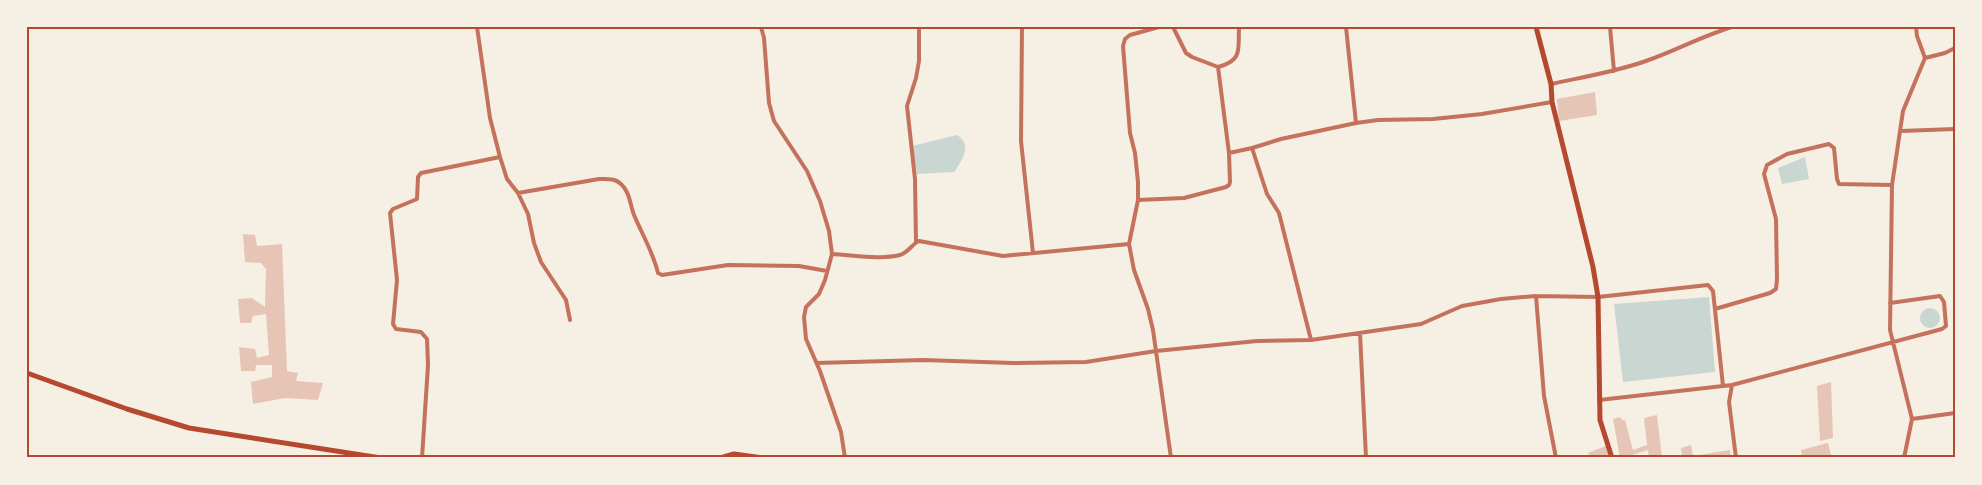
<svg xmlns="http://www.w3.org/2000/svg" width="1982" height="485" viewBox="0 0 1982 485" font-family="'Archivo Narrow',sans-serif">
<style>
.water{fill:#c9d6d2}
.building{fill:#e6c5b7}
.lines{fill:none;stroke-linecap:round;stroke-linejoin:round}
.minor{stroke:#c5725c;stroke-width:4}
.secondary{stroke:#b5482f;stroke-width:5}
.primary{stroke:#b5482f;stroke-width:5}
.neatline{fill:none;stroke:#b5482f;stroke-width:2}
</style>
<rect width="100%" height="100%" fill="#f6efe4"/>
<path class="water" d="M957,135c16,10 5,25 -3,37l-37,2 -5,-28z
M1805,157l4,22 -27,5 -4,-16z
M1709,297l6,75 -92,10 -9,-78z
M1920 318a10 10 0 1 1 20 0a10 10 0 1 1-20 0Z"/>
<path class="building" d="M1595,92l2,23 -38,6 -2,-22z
M243,234l12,1 2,11 25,-2 5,127 11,2 -2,8 27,2 -5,17 -33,-2 -32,6 -2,-22 21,-5v-12h-16l-1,6h-14l-2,-24 16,2 2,9 12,-3 -3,-41 -13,2 -2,7h-11l-2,-24 14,-1 13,9 1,-38 -5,-6 -16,-1z
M1831,382l2,56 -13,3 -3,-55z
M1657,415l5,43h-13l-1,-8 -16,5 1,3h-13l-7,-39 7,-2 2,3h3l8,30 14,-5 -3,-27z
M1828,443l3,12 -29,3 -1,-8z
M1691,445l2,11 37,-6 1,8h-49l-1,-10z
M1606,446l5,12 -21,-1 -2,-4z"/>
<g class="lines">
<path class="minor" d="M477,27l13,91 10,39 7,22 11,14 10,21 6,29 7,19 25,38 4,20
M761,27l3,11 5,65 5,18 33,50 13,30 9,30 3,23 -7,26 -6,14 -13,13 -2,10 2,22 14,32 21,61 4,26
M1022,27l-1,114 12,112
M1159,27l-29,8 -5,4 -2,7 7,87 5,20 3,29v18l-9,44 5,26 14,39 5,21 18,128
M1173,27l13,26 6,4 26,10 11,86 23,-5 15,46 12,19 32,127
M1346,27l10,96
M1610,27l4,44
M1916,27l1,9 8,22
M1218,67c25,-7 20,-17 21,-40
M1551,84c32,-7 64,-12 95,-23 29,-10 56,-25 86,-34
M1901,131l54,-2
M1252,148l29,-9 75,-16 22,-3 55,-1 49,-5 70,-12
M518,193l81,-14c8,0 16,-1 22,5 9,8 9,21 13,31 8,19 19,37 24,58l4,2 66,-10 71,1 28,5
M1138,200l46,-2 42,-11 3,-2 1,-3 -1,-29
M916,242l-1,-63 -8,-73 9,-28 3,-17v-34
M832,254c22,1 47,6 68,1 8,-2 12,-11 19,-14l84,15 126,-12
M1536,296l8,100 12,62
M1715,309l55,-16 6,-4 1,-10 -1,-60 -12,-45 3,-9 20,-11 42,-10 5,4 3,31 2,5 53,1
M1360,333l6,125
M817,363l106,-3 90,3 73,-1 70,-11 101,-10 54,-1 110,-16 41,-18 39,-7 35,-3 62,1 110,-12 5,6 10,95
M1732,385l-3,17 7,56
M1599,400l133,-15 210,-56 4,-3 -2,-24 -4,-6 -50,7
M1912,419l43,-6
M422,458l6,-93 -1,-26 -6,-7 -25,-3 -3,-5 4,-44 -7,-67 3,-4 24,-10 1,-22 3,-4 79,-16
M1904,458l8,-39 -22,-89 2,-145 11,-74 22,-53 20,-5 10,-5"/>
<path class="secondary" d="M27,373l100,36 62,19 192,30
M720,458l14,-4 29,4"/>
<path class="primary" d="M1536,27l15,57 1,18 41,165 5,30 2,123 12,38"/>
</g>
<rect width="1982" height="485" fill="none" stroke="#f6efe4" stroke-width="57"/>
<rect x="28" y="28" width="1926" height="428" class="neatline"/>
</svg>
